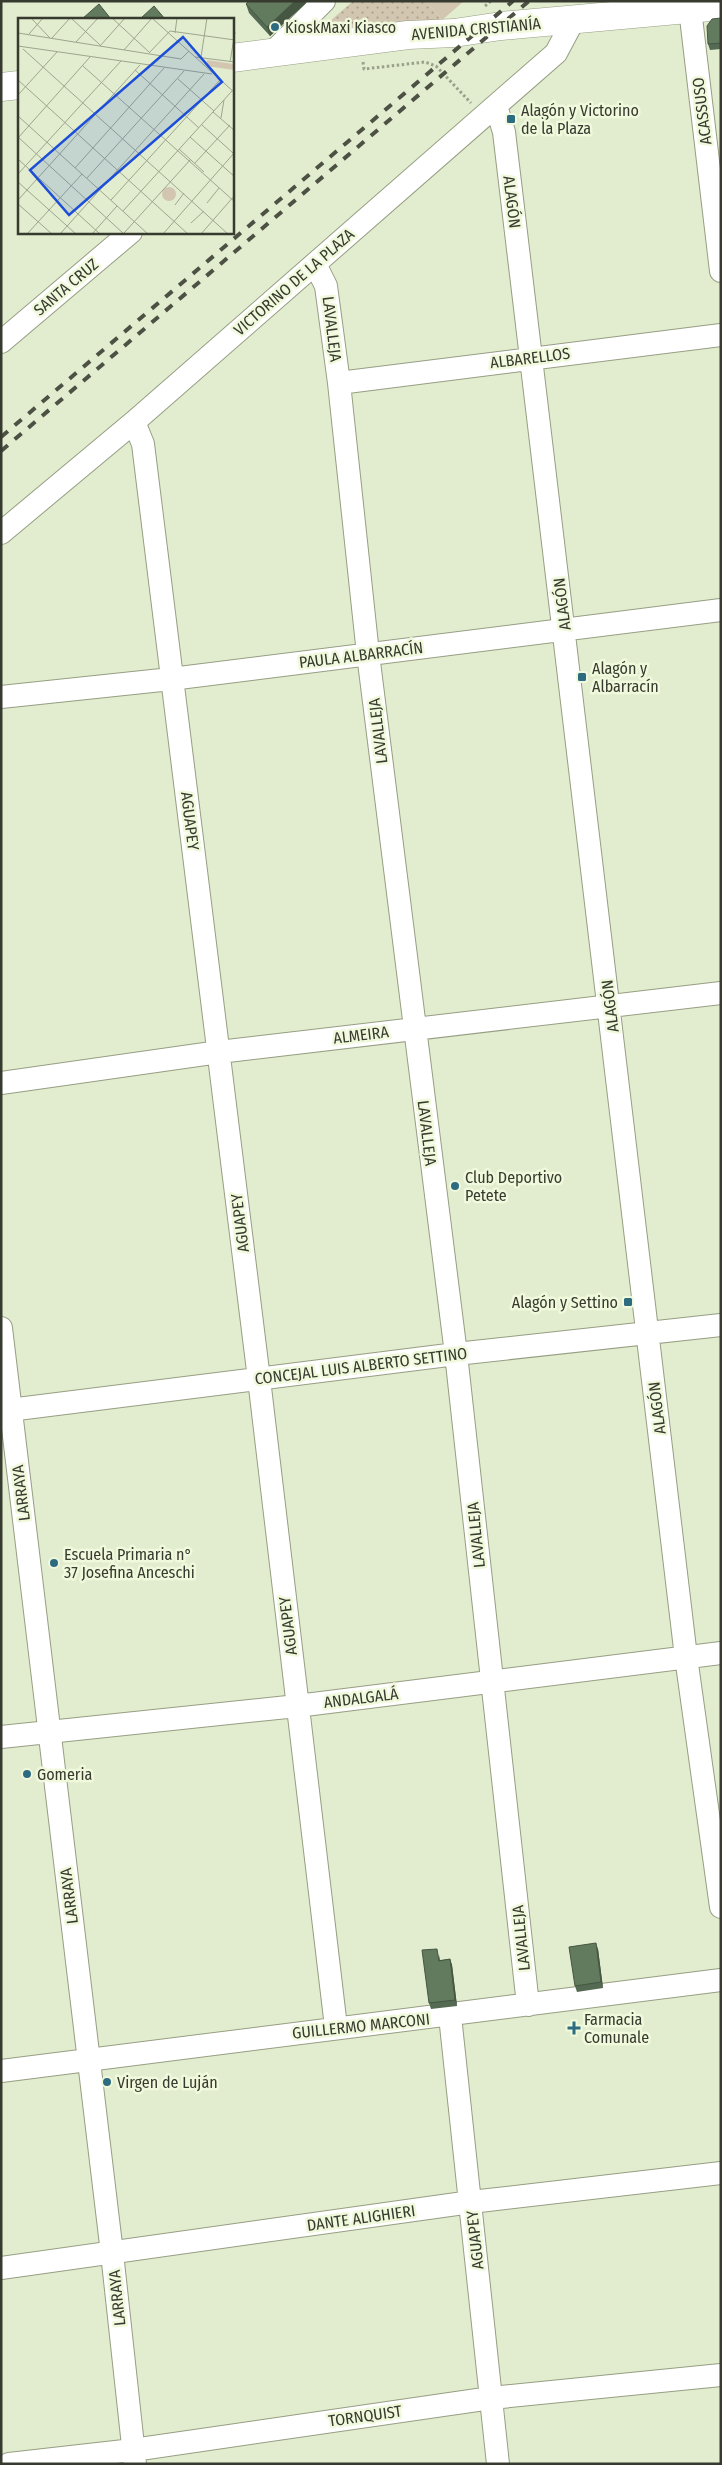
<svg xmlns="http://www.w3.org/2000/svg" width="722" height="2465" viewBox="0 0 722 2465" font-family="'Fira Sans Condensed',sans-serif">
<style>
.grass{fill:url(#grass-dots)}
.park{fill:#d3c6b0}
.lines{fill:none;stroke-linecap:round;stroke-linejoin:round}
.minor-casing{stroke:#969e83;stroke-width:24}
.major-casing{stroke:#969e83;stroke-width:29}
.path{stroke:#9aa18b;stroke-width:3;stroke-dasharray:2.5 2.5;stroke-linecap:butt}
.minor{stroke:#fff;stroke-width:22}
.major{stroke:#fff;stroke-width:28}
.rail{stroke:#4d5144;stroke-width:4;stroke-dasharray:9 9;stroke-linecap:butt}
.wall{fill:#546a52}
.shaded-wall{fill:#455642}
.building{fill:#627b5f;stroke:#455642}
.poi-dot{fill:#2d6b81;stroke:#f0f9dc;stroke-width:2}
.labels{text-anchor:middle;dominant-baseline:central;stroke-width:5;stroke-linejoin:round;paint-order:stroke}
.poi-label{font-size:16px;fill:#373a2f;stroke:#f0f9dc;text-anchor:start}
.street-label{font-size:16px;fill:#373a2f;stroke:#f0f9dc}
.inset-road{fill:none;stroke:#9ea58e;stroke-width:1}
.view{fill:#1d4ed8;fill-opacity:0.15;stroke:#1d4ed8;stroke-width:2.5}
.inset-edge{fill:none;stroke:#373a2f;stroke-width:2.5}
</style>
<defs>
<pattern id="grass-dots" width="8" height="8" patternUnits="userSpaceOnUse" patternTransform="scale(1.25)"><rect width="8" height="8" fill="#d3c6b0"/><path d="M2 2h.1M6 6h.1" fill="none" stroke="#aca290" stroke-width="1.8" stroke-linecap="round"/></pattern>
</defs>
<rect width="100%" height="100%" fill="#e2ecce"/>
<path class="grass" d="M353,1h73l16,19 -121,9z"/>
<path class="park" d="M426,1h38l-22,19z"/>
<g class="lines">
<g class="minor-casing">
<path id="minor" d="M690,9l31,262
M272,53l52,-52
M496,106l8,26 182,1525 35,250
M315,264l11,22 13,97 29,271 88,700 72,651
M1,342l130,-110
M339,383l382,-48
M134,422l9,22 116,935 77,648
M1,533l133,-111 422,-369 17,-32
M1,697l170,-18 550,-69
M1,1083l218,-31 502,-59
M1,1328l111,925 23,211
M1,1411l455,-57 265,-29
M1,1737l296,-31 424,-53
M450,2016l48,448
M1,2071l720,-91
M1,2268l470,-66 250,-29
M9,2464l124,-14 358,-52 230,-23"/>
</g>
<g class="major-casing">
<path id="major" d="M232,58l176,-23 46,-2 47,-7 220,-20
M1,87l18,-2"/>
</g>
<path class="path" d="M485,6l6,-5
M363,62l1,7 61,-7 11,4 35,37"/>
<use href="#minor" class="minor"/>
<use href="#major" class="major"/>
<path class="rail" d="M1,437l512,-436
M1,451l528,-450"/>
</g>
<path class="wall" d="M306,3l-36,33 -21,-23 -3,-9z
M721,18v31l-11,1 -2,-6z
M598,1949l5,39 -26,4 -2,-6z
M439,1955l1,5 10,-1 2,6 5,41 -26,3 -2,-6z"/>
<path class="shaded-wall" d="M295,1h10l1,2 -36,33 -3,-9z
M596,1943l2,6 5,39 -2,-6z
M450,1959l2,6 5,41 -2,-6z"/>
<path class="building" d="M249,1h46l-28,26 -21,-23z
M99,4l12,15h-29z
M154,6l11,13h-25z
M721,18v25l-13,1 -1,-18 5,-7z
M596,1943l5,39 -26,4 -6,-39z
M437,1949l2,12 11,-2 5,41 -26,3 -7,-53z"/>
<g class="poi-dot">
<circle cx="275" cy="27" r="5"/>
<rect x="506" y="114" width="10" height="10" rx="2.5"/>
<rect x="577" y="672" width="10" height="10" rx="2.5"/>
<circle cx="455" cy="1186" r="5"/>
<rect x="623" y="1297" width="10" height="10" rx="2.5"/>
<circle cx="54" cy="1563" r="5"/>
<circle cx="27" cy="1774" r="5"/>
<path d="M571.5 2020.5h5v5h5v5h-5v5h-5v-5h-5v-5h5z"/>
<circle cx="107" cy="2082" r="5"/>
</g>
<g class="labels">
<g class="poi-label">
<text x="285" y="27">KioskMaxi Kiasco</text>
<text x="521" y="110">Alagón y Victorino<tspan x="521" dy="18">de la Plaza</tspan></text>
<text x="592" y="668">Alagón y<tspan x="592" dy="18">Albarracín</tspan></text>
<text x="465" y="1177">Club Deportivo<tspan x="465" dy="18">Petete</tspan></text>
<text x="618" y="1302" text-anchor="end">Alagón y Settino</text>
<text x="64" y="1554">Escuela Primaria n°<tspan x="64" dy="18">37 Josefina Anceschi</tspan></text>
<text x="37" y="1774">Gomeria</text>
<text x="584" y="2019">Farmacia<tspan x="584" dy="18">Comunale</tspan></text>
<text x="117" y="2082">Virgen de Luján</text>
</g>
<g class="street-label">
<text transform="translate(476 29) rotate(-5)">AVENIDA CRISTIANÍA</text>
<text transform="translate(702 111) rotate(-97)">ACASSUSO</text>
<text transform="translate(512 202) rotate(83)">ALAGÓN</text>
<text transform="translate(294 282) rotate(-41)">VICTORINO DE LA PLAZA</text>
<text transform="translate(66 287) rotate(-40)">SANTA CRUZ</text>
<text transform="translate(332 329) rotate(83)">LAVALLEJA</text>
<text transform="translate(530 358) rotate(-7)">ALBARELLOS</text>
<text transform="translate(562 604) rotate(-97)">ALAGÓN</text>
<text transform="translate(361 655) rotate(-7)">PAULA ALBARRACÍN</text>
<text transform="translate(378 731) rotate(-97)">LAVALLEJA</text>
<text transform="translate(190 821) rotate(83)">AGUAPEY</text>
<text transform="translate(610 1006) rotate(-97)">ALAGÓN</text>
<text transform="translate(361 1035) rotate(-7)">ALMEIRA</text>
<text transform="translate(427 1133) rotate(83)">LAVALLEJA</text>
<text transform="translate(240 1223) rotate(-97)">AGUAPEY</text>
<text transform="translate(361 1366) rotate(-7)">CONCEJAL LUIS ALBERTO SETTINO</text>
<text transform="translate(657 1408) rotate(-97)">ALAGÓN</text>
<text transform="translate(21 1493) rotate(-97)">LARRAYA</text>
<text transform="translate(476 1535) rotate(-96)">LAVALLEJA</text>
<text transform="translate(288 1626) rotate(-97)">AGUAPEY</text>
<text transform="translate(361 1698) rotate(-7)">ANDALGALÁ</text>
<text transform="translate(69 1896) rotate(-97)">LARRAYA</text>
<text transform="translate(521 1938) rotate(-96)">LAVALLEJA</text>
<text transform="translate(361 2026) rotate(-6)">GUILLERMO MARCONI</text>
<text transform="translate(361 2218) rotate(-8)">DANTE ALIGHIERI</text>
<text transform="translate(475 2240) rotate(-96)">AGUAPEY</text>
<text transform="translate(117 2298) rotate(-96)">LARRAYA</text>
<text transform="translate(365 2416) rotate(-8)">TORNQUIST</text>
</g>
</g>
<g transform="translate(18 18)">
<rect width="216" height="216" fill="#e2ecce"/>
<path d="M189,42l27,4v6l-28,-4zM144 176a7 7 0 1 1 14 0a7 7 0 1 1-14 0Z" fill="#d3c6b0"/>
<path class="inset-road" d="M13,0l19,20M53,0l29,27M94,0l37,34M134,0l83,75M0,15l163,26 8,-8M157,15l2,-15M11,16l14,-16M34,20l18,-20M58,24l22,-24M0,28l194,28M82,28l25,-28M5,31l205,185M106,32l28,-32M131,35l21,-22 65,9M177,39l40,5M183,39l6,-39M212,44l5,-30M65,48l152,136M117,52l64,58M160,61l36,32M0,62l170,154M0,77l39,-43M195,94l22,19M0,98l130,118M203,100l3,-18M184,107l31,28M0,119l106,97M172,119l45,40M0,120l72,-81M161,131l25,23M0,141l82,75M177,145l35,-38M57,150l89,-100M0,156l103,-113M69,160l97,-107M0,164l58,52M0,182l122,-135M93,182l109,-120M189,185l12,-15M0,186l34,30M157,187l9,-12M105,193l109,-120M173,205l13,-12M106,215l67,-74M9,216l55,-60M42,216l144,-160M74,216l25,-28M145,216l72,-82M183,216l34,-39"/>
<path class="view" d="M165,19l39,45 -153,133 -39,-45z"/>
<rect width="216" height="216" class="inset-edge"/>
</g>
<rect width="722" height="2465" fill="none" stroke="#373a2f" stroke-width="5"/>
</svg>
